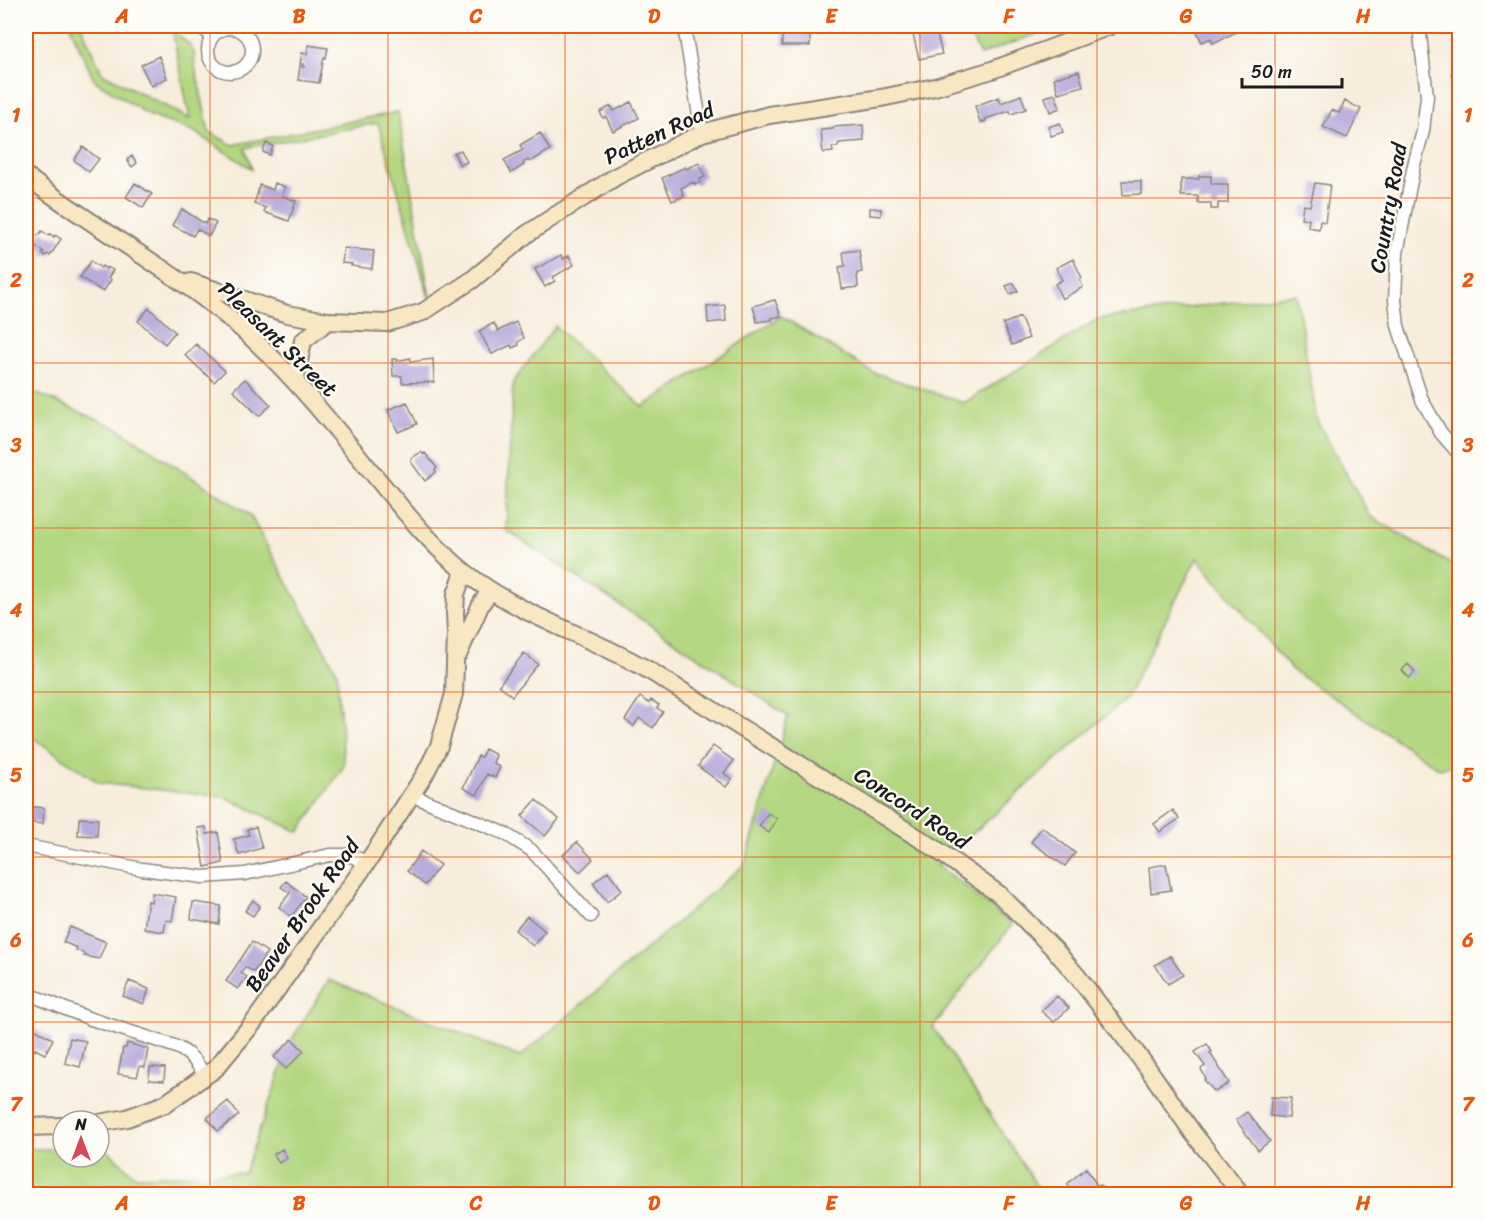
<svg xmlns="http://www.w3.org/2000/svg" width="1485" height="1220" viewBox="0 0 1485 1220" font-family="Sriracha,sans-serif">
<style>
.green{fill:#b2d780;stroke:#677a4e;stroke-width:1.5}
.building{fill:#b8abdc}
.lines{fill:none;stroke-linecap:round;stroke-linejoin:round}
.street-casing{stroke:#8a847c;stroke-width:15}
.secondary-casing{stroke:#8a847c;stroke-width:20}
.street{stroke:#fff;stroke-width:12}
.secondary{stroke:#f7e8c3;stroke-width:16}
.grid{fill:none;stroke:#e8590c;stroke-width:1.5;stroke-opacity:0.55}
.labels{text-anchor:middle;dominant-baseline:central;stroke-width:4.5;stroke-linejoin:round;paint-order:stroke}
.street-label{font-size:22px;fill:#1c1c1c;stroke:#fdfcf7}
.neatline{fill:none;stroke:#e8590c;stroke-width:2}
.grid-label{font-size:20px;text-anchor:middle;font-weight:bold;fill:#e8590c}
</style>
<rect width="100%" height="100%" fill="#fdfcf7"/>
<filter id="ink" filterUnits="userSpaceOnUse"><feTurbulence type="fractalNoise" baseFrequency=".0167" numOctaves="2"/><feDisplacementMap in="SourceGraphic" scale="12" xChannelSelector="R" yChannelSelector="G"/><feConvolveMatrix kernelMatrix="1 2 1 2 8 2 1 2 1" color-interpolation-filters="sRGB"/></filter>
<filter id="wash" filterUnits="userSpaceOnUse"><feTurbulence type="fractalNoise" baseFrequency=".008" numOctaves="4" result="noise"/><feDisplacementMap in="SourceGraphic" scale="24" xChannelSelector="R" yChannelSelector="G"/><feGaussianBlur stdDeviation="1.35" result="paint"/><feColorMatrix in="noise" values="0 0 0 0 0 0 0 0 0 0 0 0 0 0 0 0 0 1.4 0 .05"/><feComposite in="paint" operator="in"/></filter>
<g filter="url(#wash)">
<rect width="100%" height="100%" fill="#f8eddc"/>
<path class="green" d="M70,26h11l21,47 88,46 -18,-89 19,16 3,7 1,13 14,66 24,13 165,-33 33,192 -53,-181 -133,25 7,21 -59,-38 -43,-15 -56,-36z
M966,26h-1h93l-78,29z
M1296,294l21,127 53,95 89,53v194l-19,6 -148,-99 -95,-112 -71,140 -189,167 32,24 43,36 -79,102 109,167h-1016v-45h37v8h36v-11h4l32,30 109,-3 48,-134 37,-59 191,77 225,-193 43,-148 -282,-186 7,-148 42,-56 88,81 138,-91 91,56 92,31 134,-84z
M26,389l91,39 133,87 87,157 7,94 -45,66 -74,-35 -126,-14 -73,-50z"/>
<g id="blocks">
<path class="building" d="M929,26h6l7,28 -23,5 -7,-29z
M1200,26h49l-36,17 -2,-5 -9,4 -7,-14z
M782,29h28v17h-28z
M308,45l20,3 -2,10 -2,-1 -5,26 -21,-3 2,-14 4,1v-3h-4l2,-11 5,1z
M159,56l8,22 -16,8 -10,-21z
M1455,67l5,3v10l-9,-6z
M1079,71l4,15 -25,7 -4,-15z
M1055,94l5,14 -10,4 -5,-15z
M1021,95l5,14 -15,5 -1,-3 -25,8 1,2 -6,2 -5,-17 24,-9 2,6z
M1345,101l16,8 -14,29 -24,-11 9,-17 7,3z
M631,102l8,16 -26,13 -7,-14 -3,1 -3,-6 11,-6 3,5z
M1060,123l3,9 -12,4 -3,-9z
M863,125l1,16 -25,2 -2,4h-5l1,5 -10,1 -2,-23 12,-1v-2z
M540,133l10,17 -20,12 -2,-2 -5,3 1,2 -13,8 -7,-13 19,-10 -3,-5z
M266,143l7,3 -3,9 -7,-3z
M83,147l16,12 -10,13 -15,-12z
M461,150l6,12 -7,3 -6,-12z
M132,156l5,7 -5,4 -5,-7z
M699,163l6,14 -5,2 1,3 -6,3 -1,-3 -13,6 3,8 -12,5 -10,-23 23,-11 1,2z
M1199,176h12v8h17v19h-10v6h-7v-6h-13v-7h-17v-17h18z
M1122,181h19v13l-18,1z
M135,183l17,11 -9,14 -17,-11z
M275,183l10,4 -3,9 14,5 -7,20 -25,-9 2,-4 -12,-4 6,-19 13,5z
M1315,183l15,2 -5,37 -5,-1 -1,8 -11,-2 1,-8 -8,-1 2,-13 7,1z
M870,208l11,1v7l-11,-1z
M182,209l23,15 3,-5 8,4 -7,13 -12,-7 -4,7 -21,-11z
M28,229l10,7 4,-5 7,5 1,-2 4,3 1,-2 6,4 -11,17 -3,-2 -2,2 -3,-2 2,-2 -10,-7 -3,6 -5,-4v-15z
M344,248l30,3 -2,18 -21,-3 1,-2 -10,-1z
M859,250l3,22 -5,1 1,14 -16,2 -3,-22 6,-1 -2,-14z
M561,255l2,4 6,-3 5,9 -21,12 2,4 -10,6 -10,-18z
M1073,259l9,19 -2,2 3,7 -21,12 -7,-15 7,-4 -6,-12z
M91,261l10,7 1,-2 4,3 1,-2 6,3 -5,8 3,2 -8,12 -23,-15z
M1014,283l4,8 -8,3 -4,-8z
M775,300l6,16 -9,2v2l-15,2 -4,-16z
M725,305l1,16 -18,2 -1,-16z
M149,308l26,24 -10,12 -27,-23z
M1020,317l9,21 -17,7 -9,-21z
M516,322l8,16 -6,4 1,3 -7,3 -1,-3 -19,9 -13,-23 15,-8 4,8z
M196,344l29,27 -11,11 -29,-27z
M410,358l1,4 22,-3 1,23 -32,1v-7h-9l-1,-17h5v2z
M245,379l26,26 -12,11 -26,-26z
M407,402l10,22 -19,8 -10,-22z
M421,452l2,2 2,-1 12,15 -2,2 1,2 -11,9 -14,-19v-3z
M524,653l14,11 -26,32 -13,-11z
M1408,664l7,8 -6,6 -7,-8z
M640,697l9,6 2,-3 8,5 -2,3 6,4 -10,16 -14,-10 -5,8 -9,-6z
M713,746l21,15 -10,12 8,6 -6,8 -28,-21z
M485,749l11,6 -3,8 7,4 -5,11 -8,-4 -10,21 -14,-7 15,-32 3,1z
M536,800l23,19 -14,17 -23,-20z
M26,806l18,2 -1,16 -17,-2z
M1173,810l6,9 -19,13 -6,-8z
M768,813l9,6 -8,14 -10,-7z
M79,818l19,1 -1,17 -19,-1z
M206,827l1,7 11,-2 5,31 -18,4 -7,-39z
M256,827l6,21 -23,7 -5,-16 15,-4 -2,-6z
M1042,827l33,26 -10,13 -34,-24z
M577,842l16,17 -13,13 -17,-17z
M421,851l19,14 -15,20 -18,-14z
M1166,864l5,26 -20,3 -2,-26z
M608,871l14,19 -15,12 -14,-19z
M286,881l20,16 -15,20 -12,-10 11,-14 -9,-6z
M152,893l24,4 -4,24 -6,-1 -2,12 -20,-3 4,-28 3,1z
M253,900l7,6 -7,10 -8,-5z
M193,902l28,4 -2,18 -28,-5z
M527,916l18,15 -12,15 -18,-16z
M70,927l36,15 -7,17 -15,-3 1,-2 -9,-4 1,-2 -14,-6z
M252,942l15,10 -13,20 -9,-5 -4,6 6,4 -9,12 -12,-8z
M1170,956l13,19 -15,9 -13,-19z
M129,981l20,8 -5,15 -21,-8z
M1057,996l12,12 -15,14 -13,-11z
M34,1029l19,10 -8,15 -10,-5 -3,5 -5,-2 3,-4 -4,-3z
M70,1038l16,3 -6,26 -15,-4z
M292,1039l12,12 -18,18 -12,-12z
M127,1043l21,6 -3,18 -5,-1 -3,11 -19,-3 5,-26h3z
M1207,1044l5,8 -2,1 19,30 -14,9 -11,-12 2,-1 -5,-10 4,-3 -10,-14z
M150,1067l15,1 -1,13 -15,-1z
M1271,1097l20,1 -2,20 -19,-2z
M228,1101l11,14 -21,16 -11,-13z
M1247,1112l23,29 -12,9 -22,-30z
M282,1149l5,9 -8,5 -5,-9z
M1086,1168l12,19 2,-2 8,9h-33l-8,-10z"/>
</g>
</g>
<g filter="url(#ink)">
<use href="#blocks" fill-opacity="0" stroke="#8a847c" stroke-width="1.5"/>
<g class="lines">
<g class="street-casing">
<path id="street" d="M199,26l14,10
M684,26l18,107
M1419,26l8,70 -4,35 -9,34 -17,88 -2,47 3,26 24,74 19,33 19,22
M208 50a22 22 0 1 1 44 0a22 22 0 1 1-44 0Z
M411,795l93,38 27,17 60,66
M26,846l116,23 61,8 42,-3 85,-19h18l19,7
M26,993l62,25 86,28c15,6 23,16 31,30"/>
</g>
<g class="secondary-casing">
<path id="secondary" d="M26,176c70,54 150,95 217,154 45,40 84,88 122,134 32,38 62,78 101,109 56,44 124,63 184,98l283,176 67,48 54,54 24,28 69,90 46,66 48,61
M191,282l96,32 41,7
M295,382l8,-41 25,-20 59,2 36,-11 49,-32 55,-46 26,-17 64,-41 85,-43 67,-18 112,-17 54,-11 57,-17 118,-44
M459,653l22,-49 9,-13
M99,1123l28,-5 38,-14 50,-35 39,-47 119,-168 52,-80 14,-28 15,-52 2,-60 -1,-21 1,-19 8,-22
M26,1127l37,-1"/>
</g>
<use href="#street" class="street"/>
<use href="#secondary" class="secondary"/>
</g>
</g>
<path class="grid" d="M210,26v1168M388,26v1168M565,26v1168M742,26v1168M920,26v1168M1097,26v1168M1275,26v1168M26,198h1434M26,363h1434M26,528h1434M26,692h1434M26,857h1434M26,1022h1434"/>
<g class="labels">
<g class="street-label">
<text transform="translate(659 133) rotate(-25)">Patten Road</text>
<text transform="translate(1388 208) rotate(-80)">Country Road</text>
<text transform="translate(278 339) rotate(44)">Pleasant Street</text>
<text transform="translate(912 808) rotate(33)">Concord Road</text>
<text transform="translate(302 915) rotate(-55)">Beaver Brook Road</text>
</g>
</g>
<rect width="1485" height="1220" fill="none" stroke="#fdfcf7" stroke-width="66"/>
<g transform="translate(81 1139)"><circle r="28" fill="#fdfcf7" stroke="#a3a29f" stroke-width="1.5"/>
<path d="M0-4.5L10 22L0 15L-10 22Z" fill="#d1495b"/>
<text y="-9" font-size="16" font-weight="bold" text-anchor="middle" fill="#1c1c1c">N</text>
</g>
<path d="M1242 78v9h100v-9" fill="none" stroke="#1c1c1c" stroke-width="3"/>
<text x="1251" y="78" font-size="18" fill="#1c1c1c" stroke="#fdfcf7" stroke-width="4.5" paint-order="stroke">50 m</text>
<rect x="33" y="33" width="1419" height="1154" class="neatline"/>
<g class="grid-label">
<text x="122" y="23">A</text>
<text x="299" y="23">B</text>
<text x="476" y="23">C</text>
<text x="654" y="23">D</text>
<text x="831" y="23">E</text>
<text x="1009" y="23">F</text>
<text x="1186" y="23">G</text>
<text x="1363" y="23">H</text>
<text x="16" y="122">1</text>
<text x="1468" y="122">1</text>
<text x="16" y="287">2</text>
<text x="1468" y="287">2</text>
<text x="16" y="452">3</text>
<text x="1468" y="452">3</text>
<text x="16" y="617">4</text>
<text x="1468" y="617">4</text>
<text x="16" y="782">5</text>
<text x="1468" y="782">5</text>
<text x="16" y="947">6</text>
<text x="1468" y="947">6</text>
<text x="16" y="1111">7</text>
<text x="1468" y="1111">7</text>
<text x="122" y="1210">A</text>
<text x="299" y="1210">B</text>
<text x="476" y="1210">C</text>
<text x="654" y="1210">D</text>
<text x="831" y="1210">E</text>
<text x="1009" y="1210">F</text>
<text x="1186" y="1210">G</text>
<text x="1363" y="1210">H</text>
</g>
</svg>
